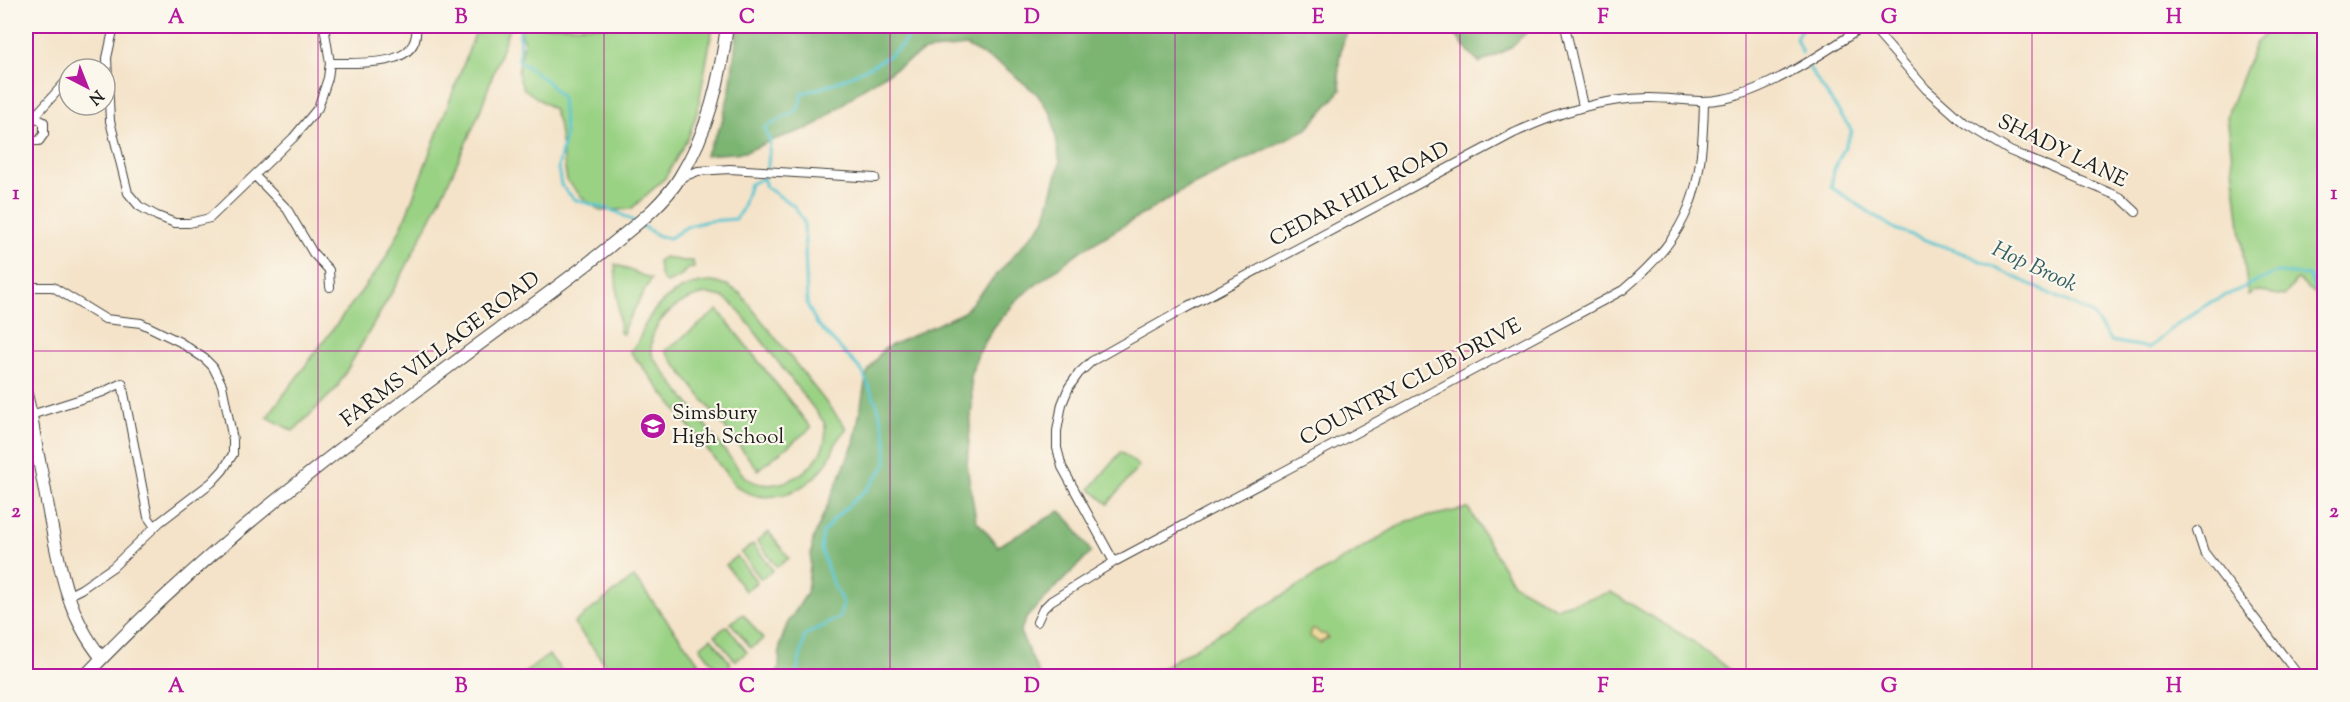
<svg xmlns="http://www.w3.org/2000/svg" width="2350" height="702" viewBox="0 0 2350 702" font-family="'Sorts Mill Goudy',serif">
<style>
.green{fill:#9ad284;stroke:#5b7750;stroke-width:1.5;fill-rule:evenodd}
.forest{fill:#7bb472;stroke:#4c6847;stroke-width:1.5}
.sand{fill:#eeda9e;stroke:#857b5d;stroke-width:1.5}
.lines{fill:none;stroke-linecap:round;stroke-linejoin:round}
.stream{stroke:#58c5d0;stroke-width:3}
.street-casing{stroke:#3c3a36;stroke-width:10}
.secondary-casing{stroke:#3c3a36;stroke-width:14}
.street{stroke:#fff;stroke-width:8}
.secondary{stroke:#fff;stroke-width:12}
.grid{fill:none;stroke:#b5179e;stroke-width:1.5;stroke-opacity:0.55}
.labels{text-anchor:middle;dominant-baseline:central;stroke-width:4.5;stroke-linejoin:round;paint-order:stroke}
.street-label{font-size:21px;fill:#1c1c1c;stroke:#fbf7ec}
.poi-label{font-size:21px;fill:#1c1c1c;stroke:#fbf7ec;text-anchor:start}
.water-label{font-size:22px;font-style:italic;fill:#346064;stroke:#fbf7ec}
.neatline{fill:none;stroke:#b5179e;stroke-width:2}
.grid-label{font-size:20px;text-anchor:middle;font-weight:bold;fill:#b5179e}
</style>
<rect width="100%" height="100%" fill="#fbf7ec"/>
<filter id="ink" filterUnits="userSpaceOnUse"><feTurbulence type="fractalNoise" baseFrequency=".0167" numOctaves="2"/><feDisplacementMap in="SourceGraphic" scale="12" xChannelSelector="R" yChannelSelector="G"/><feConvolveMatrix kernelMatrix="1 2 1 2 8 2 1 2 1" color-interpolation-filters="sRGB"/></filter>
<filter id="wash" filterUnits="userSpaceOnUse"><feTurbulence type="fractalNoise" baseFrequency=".008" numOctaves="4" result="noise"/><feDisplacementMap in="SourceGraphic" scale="24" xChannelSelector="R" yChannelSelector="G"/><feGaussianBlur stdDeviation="1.35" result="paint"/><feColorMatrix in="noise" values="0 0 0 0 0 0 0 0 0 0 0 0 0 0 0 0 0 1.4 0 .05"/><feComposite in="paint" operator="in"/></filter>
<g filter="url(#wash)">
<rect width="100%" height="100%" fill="#f4e3c9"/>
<path class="green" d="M478,26h32l-31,88 -32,71 -44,88 -67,116 -43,42 -26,-14 117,-156 18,-35z
M519,26h194l-16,87 -9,25 -23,40 -34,31 -31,2 -19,-15 -14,-15 -9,-59 -5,-13 -29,-20 -4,-8 -2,-9 6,-29z
M2273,26h51v271l-8,-3 -19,-14 -13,16 -29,-5 -7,4 -21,-180 28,-71z
M664,257l19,4h10l1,7 -7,1 -7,8 -13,6c-8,-4 -8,-14 -9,-22z
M615,264l36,15 -27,49v6l-4,-1z
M712,282l15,3 14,9 106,135c-12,9 -13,23 -21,35 -20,29 -62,45 -91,21l-105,-134c10,-8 10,-17 16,-28 13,-24 38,-41 66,-41zM708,294l15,3 13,10 88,115c12,40 -48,81 -80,54l-91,-119c-10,-32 26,-60 55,-63z
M718,310l93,118 -53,42 -93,-119z
M1121,452l18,14 -31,38 -18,-15z
M1468,508l45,76 42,24 56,-16 83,50 43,34h-584l8,-8 246,-147z
M769,532l20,26 -12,9 -20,-26z
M753,544l20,26 -12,9 -20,-26z
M737,556l20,26 -12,9 -19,-26z
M634,577l75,99h-95l-40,-53z
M743,614l20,25 -12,9 -20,-25z
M727,626l20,26 -12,9 -20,-26z
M711,638l20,26 -11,9 -20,-26z
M549,655l17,21h-46z"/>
<path class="forest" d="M738,26h612c-10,19 -14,42 -9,64l-34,39 -120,59 -108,64 -59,45 -26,30 -16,27 -7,20 1,30 -5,62 9,54 22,26 62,-35 12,12 19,29 -64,65 -7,15 20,44h-265l4,-7 1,-24 7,-21 20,-31 6,-54 41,-96 13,-70 16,-24 81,-37 80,-91 16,-58 -8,-48 -15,-21 -34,-28 -37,-20 -42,5 -62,38 -47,37 -45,15 -24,11 -41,3 16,-30 9,-35z
M1450,26h83l-23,22 -30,15 -16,-16z
M1161,668l-8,8h-42h2z"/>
<path class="sand" d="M1312,629h3l6,5h4l3,4 -8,5 -10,-7z"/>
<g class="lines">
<path class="stream" d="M520,26l-1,35 27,19 16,18 3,38 -7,32 3,17 13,14 43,13 18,10
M1802,53l-6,-15 7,-12
M1809,68l43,63 -18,39 -3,17 64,42 73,26 123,58 20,28 38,7 28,-24 34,-22 65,-29 32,2 13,24 3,1
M641,225l17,11 12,2 18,-12 20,-5 28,-2 6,-10 8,-25 13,-6
M796,676l9,-41 35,-18 3,-14 -11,-21 -11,-33 2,-16 11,-14 35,-32 17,-22v-27l-8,-31 -16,-36 -45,-47 -10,-20 -3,-82 -10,-16 -28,-19 -3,-9 5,-13 2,-24 -6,-13 34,-18 4,-17c24,-5 92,-32 104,-54 2,-3 2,-9 3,-13"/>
</g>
</g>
<g filter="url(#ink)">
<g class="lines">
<g class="street-casing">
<path id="street" d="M114,26l-7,32 3,63 18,72 11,13 18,10 18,7h14l21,-5 83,-80 25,-30 10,-30 2,-15 -6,-37
M1565,26l18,80
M1871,26l55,63 38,34 46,28 110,46 16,15
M330,63c27,-1 91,7 86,-37
M26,126l43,-48
M26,134l7,7h6l5,-7v-12l-10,-5
M255,176l32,33 26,44 16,17 1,17
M680,178l18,-7 32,-2 145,9
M26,287h27l52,32 36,4 39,19 25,17 8,8 9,18 11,55v14l-10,16 -11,12 -52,40 -47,45 -32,22 -14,7
M31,415l72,-23 19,-9 26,134 7,10
M2197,531l7,21 95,124
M1114,562l-52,-95 -5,-19v-17l5,-27 7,-17 10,-14 13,-12 92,-52 330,-176c44,-20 88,-35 136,-35 25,0 49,6 73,1 44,-8 104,-48 141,-73
M1037,622l6,-13 8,-8 63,-39 509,-272c70,-59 79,-101 81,-188"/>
</g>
<g class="secondary-casing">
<path id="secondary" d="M26,394l5,21c4,29 11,58 16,87 11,56 18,112 55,156
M85,676c113,-120 245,-221 377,-319 49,-37 100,-72 148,-111 24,-20 53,-41 70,-69 29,-47 40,-97 47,-151"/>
</g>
<use href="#street" class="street"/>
<use href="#secondary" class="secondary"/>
</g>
</g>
<path class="grid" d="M318,26v650M604,26v650M890,26v650M1175,26v650M1460,26v650M1746,26v650M2032,26v650M26,351h2298"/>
<defs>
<g id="school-disc" transform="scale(1.35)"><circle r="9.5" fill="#b5179e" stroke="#fbf7ec"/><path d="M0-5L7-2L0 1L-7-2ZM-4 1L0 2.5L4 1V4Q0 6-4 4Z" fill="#fff"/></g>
</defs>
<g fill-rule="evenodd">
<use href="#school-disc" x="653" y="426"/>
</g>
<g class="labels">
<g class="street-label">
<text transform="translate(2062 152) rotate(26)">SHADY LANE</text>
<text transform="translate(1360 195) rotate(-28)">CEDAR HILL ROAD</text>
<text transform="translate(441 350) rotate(-37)">FARMS VILLAGE ROAD</text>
<text transform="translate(1411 383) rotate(-28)">COUNTRY CLUB DRIVE</text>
</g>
<g class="poi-label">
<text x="672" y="414">Simsbury<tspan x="672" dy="24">High School</tspan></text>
</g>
<g class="water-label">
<text transform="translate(2034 268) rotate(25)">Hop Brook</text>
</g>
</g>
<rect width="2350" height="702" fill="none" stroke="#fbf7ec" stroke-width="66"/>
<g transform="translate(87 87) rotate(138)"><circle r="28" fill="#fbf7ec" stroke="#a29f99" stroke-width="1.5"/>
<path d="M0-4.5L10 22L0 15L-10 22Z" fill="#b5179e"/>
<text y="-9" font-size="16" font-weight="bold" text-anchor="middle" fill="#1c1c1c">N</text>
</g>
<rect x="33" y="33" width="2284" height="636" class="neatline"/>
<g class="grid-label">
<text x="176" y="23">A</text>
<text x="461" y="23">B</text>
<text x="747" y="23">C</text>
<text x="1032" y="23">D</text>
<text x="1318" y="23">E</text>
<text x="1603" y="23">F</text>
<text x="1889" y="23">G</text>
<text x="2174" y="23">H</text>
<text x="16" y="199">1</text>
<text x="2334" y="199">1</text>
<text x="16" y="517">2</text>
<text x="2334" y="517">2</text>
<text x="176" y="692">A</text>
<text x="461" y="692">B</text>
<text x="747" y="692">C</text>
<text x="1032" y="692">D</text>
<text x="1318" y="692">E</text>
<text x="1603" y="692">F</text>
<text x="1889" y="692">G</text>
<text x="2174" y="692">H</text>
</g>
</svg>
